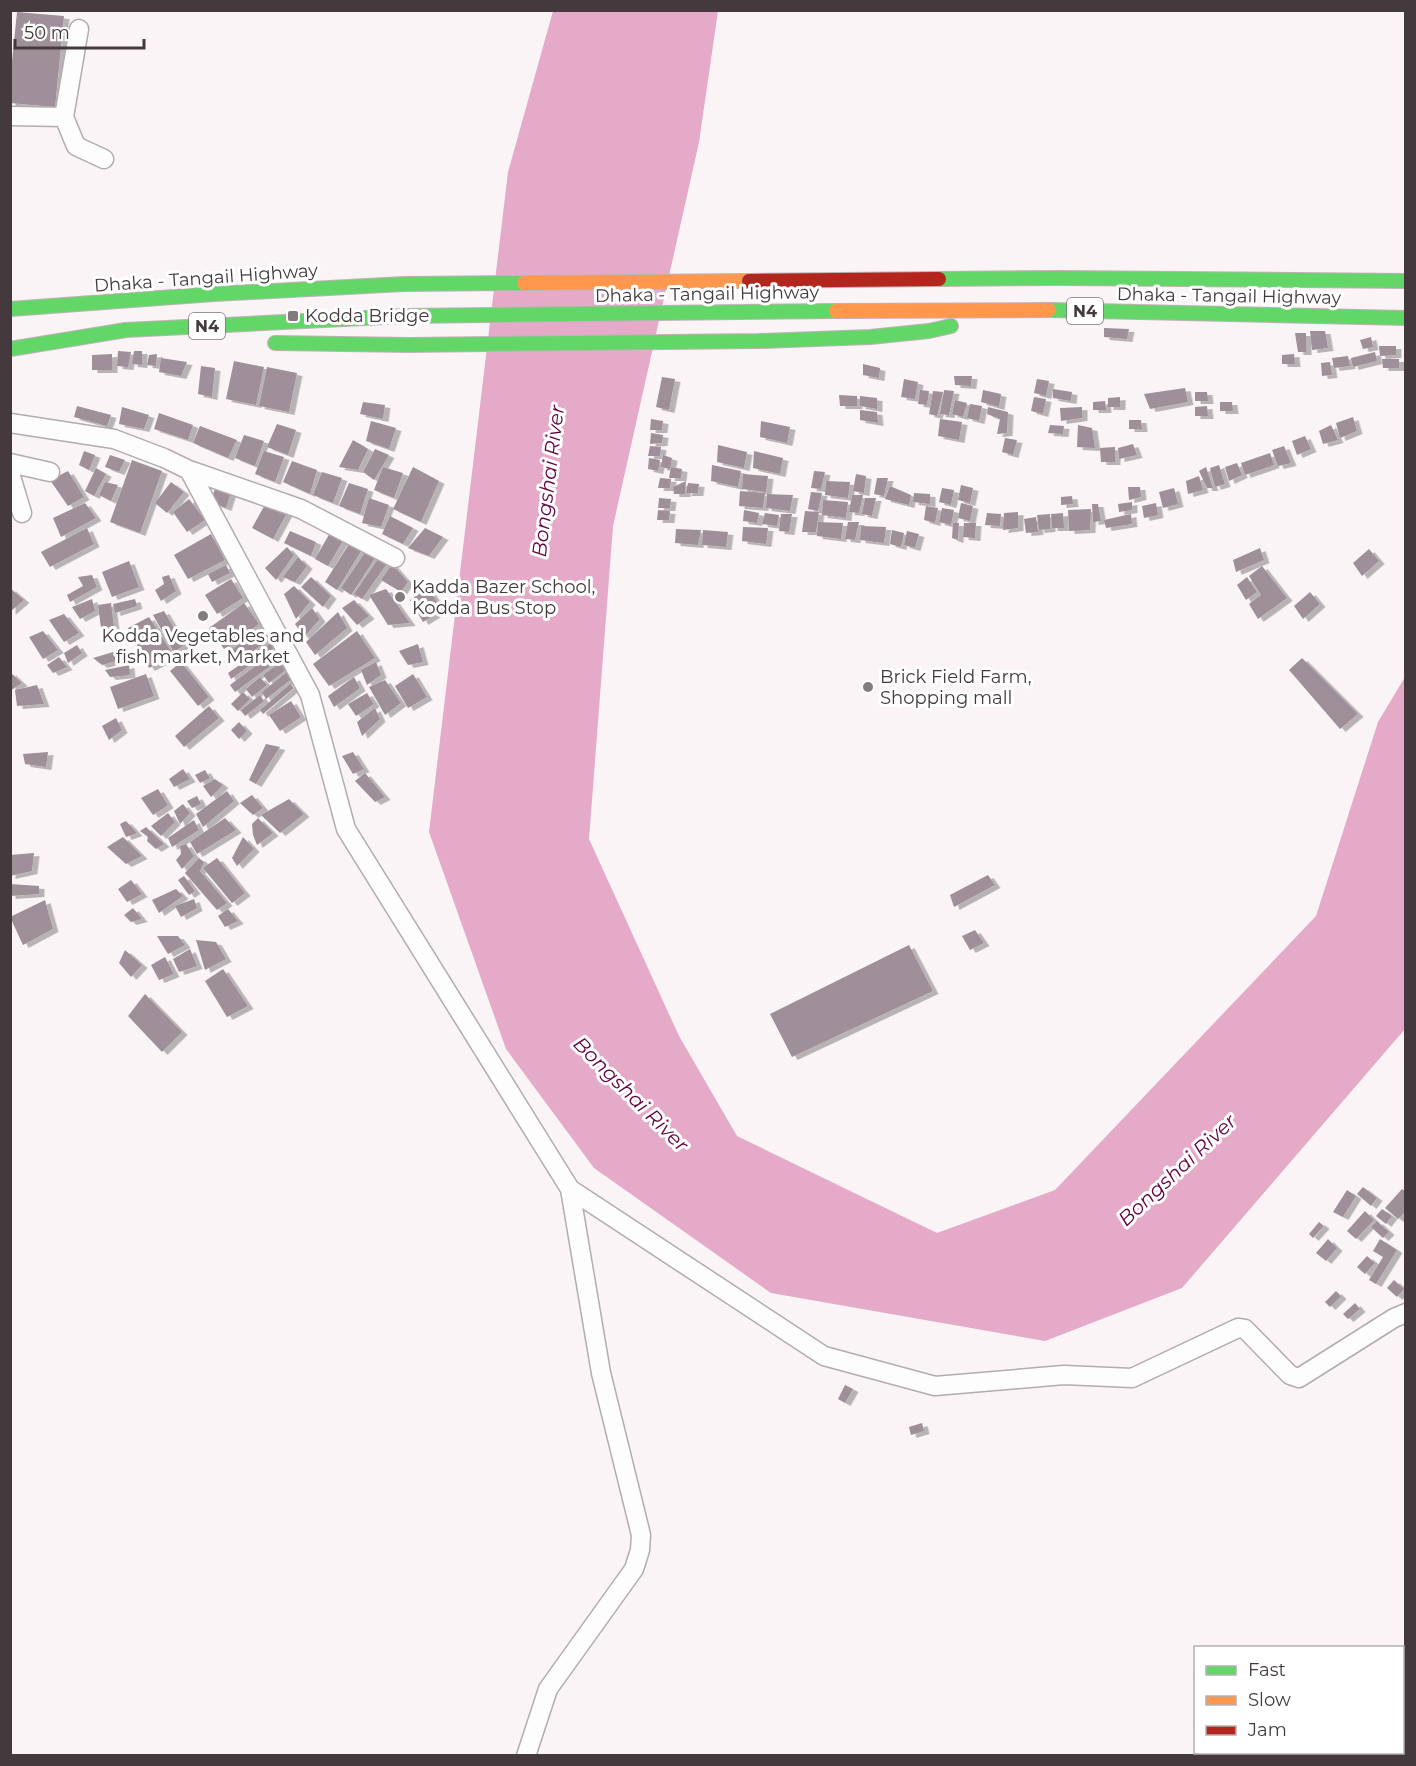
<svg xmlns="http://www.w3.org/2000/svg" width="1416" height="1766" viewBox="0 0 1416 1766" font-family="Montserrat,sans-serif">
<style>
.water{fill:#e4aac8}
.building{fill:#9f8f98;filter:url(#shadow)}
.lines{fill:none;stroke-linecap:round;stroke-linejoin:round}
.street-casing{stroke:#b2abaf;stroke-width:21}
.fast-casing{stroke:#c1b1b9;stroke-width:16}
.slow-casing{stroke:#c1b1b9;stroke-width:16}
.jam-casing{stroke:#c1b1b9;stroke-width:16}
.street{stroke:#fefdfe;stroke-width:18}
.fast{stroke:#63d668;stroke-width:14}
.slow{stroke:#ff974d;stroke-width:14}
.jam{stroke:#b3261e;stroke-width:14}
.poi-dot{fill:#847b7f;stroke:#fff;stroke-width:2}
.labels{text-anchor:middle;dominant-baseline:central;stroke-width:6;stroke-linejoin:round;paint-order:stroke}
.shield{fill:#fff;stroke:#7c7578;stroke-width:1.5}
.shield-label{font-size:16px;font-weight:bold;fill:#443a3e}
.street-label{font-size:18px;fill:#443a3e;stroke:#fff}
.poi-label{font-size:18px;fill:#443a3e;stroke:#fff;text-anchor:start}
.water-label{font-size:20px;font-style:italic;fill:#620041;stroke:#fff}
</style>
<defs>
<filter id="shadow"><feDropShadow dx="5.5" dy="3" stdDeviation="0" flood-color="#0004"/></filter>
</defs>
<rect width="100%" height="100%" fill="#faf4f7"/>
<path class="water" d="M553,11h165l-19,131 -86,384 -24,313 90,197 58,100 200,97 118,-43 261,-274 62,-194 27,-45v352l-223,259 -137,53 -274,-48 -177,-125 -88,-119 -77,-217 79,-660z"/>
<path class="building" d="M17,12l47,4 -9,91 -45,-4v-22z
M1104,328l25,1 -2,10 -23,-2z
M1310,331h15l3,17 -16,2z
M1295,333h11v19h-8z
M1371,337l2,10 -10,2 -3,-9z
M1379,346h17v9l-16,1z
M118,351l13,1 -3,15 -11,-1z
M134,351h8v14l-10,-1z
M1375,352l2,9 -24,6 -2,-9z
M112,354v16h-20v-15z
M157,354l-1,12 -9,-1 2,-10z
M1294,354l1,10h-13v-9z
M1348,356l2,10 -16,2 -2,-10z
M161,358l26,4 -6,14 -22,-4z
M1382,359h17v9h-16z
M234,361l30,6 -8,38 -30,-6z
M1330,362l2,13 -10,1 -1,-13z
M863,364l17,4 -1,10 -16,-3z
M201,366l14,2 -3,29 -14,-3z
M267,367l30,6 -8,39 -30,-6z
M954,376h18l-1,10 -16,-1z
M662,377l13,2 -6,31 -13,-3z
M904,379l14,3 -3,17 -14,-2z
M1037,379l12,2 -3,15 -12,-3z
M1185,388l3,14 -38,7 -6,-15z
M1053,389l19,3 -1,9 -18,-3z
M920,390l9,1 -2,14 -9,-1z
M944,390l10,1 -5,24 -9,-1z
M983,390l18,4 -2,13 -18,-5z
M933,391l10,1 -6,24 -8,-2z
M1195,392h12l1,9h-13z
M839,395l18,1v10h-17z
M860,396l17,2v11l-17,-3z
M1034,397l12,2 -3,15 -12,-3z
M1120,397v10h-12v-9z
M955,400l12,3 -4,14 -11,-3z
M1105,401l1,9h-13v-8z
M363,402l22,3 -2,14 -23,-5z
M1220,402h12l1,9h-13z
M970,404l12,2 -3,15 -12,-3z
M77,406l34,9 -4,11 -33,-9z
M1207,406l1,10h-13v-9z
M122,407l27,8 -5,14 -25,-5z
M988,407l20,5 -1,21 -10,1 3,-15 -13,-5z
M1082,407v11l-21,3 -1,-13z
M860,410l17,2 1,11 -18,-3z
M159,413l34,12 -5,15 -34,-11z
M1353,417l4,14 -17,7 -4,-15z
M651,419l12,2 -1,9h-12z
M940,419l22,3 -3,18 -21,-4z
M1129,420h12l1,9h-13z
M371,421l25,7 -7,21 -23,-8z
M761,421l29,6 -3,16 -27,-6z
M277,424l19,6 -8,25 -21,-8z
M1050,425l14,1 -1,8 -15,-1z
M1078,425l14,3 3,20 -18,-1z
M1331,425l7,15 -15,4 -4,-13z
M200,426l37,14 -9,18 -35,-15z
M651,433l12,2 -1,8 -12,1z
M244,435l20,6 -9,25 -20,-8z
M1305,436l6,13 -14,6 -5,-14z
M1005,438l12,2 -4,15 -11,-3z
M353,440l15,9 -10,21 -19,-3z
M1133,444l4,11 -18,4 -1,-11z
M718,445l29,7 -3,16 -27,-6z
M650,446l11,1 -1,9h-12z
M1284,446l7,17 -13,3 -6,-16z
M1115,447v15h-14l-1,-14z
M375,449l14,6 -15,25 -11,-8z
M84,451l11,4 -6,15 -10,-5z
M264,451l20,6 -9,25 -20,-8z
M754,451l29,7 -3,16 -27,-6z
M1270,453l4,12 -29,10 -4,-12z
M110,455l15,5 -6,12 -14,-5z
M663,455l9,3 -2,11 -9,-2z
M649,458l11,2 -2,11 -10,-2z
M132,460l30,11 -22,62 -30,-11z
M292,461l25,9 -7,24 -27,-12z
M1237,463l5,12 -13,6 -4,-14z
M712,465l29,6 -3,16 -27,-6z
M1219,465l6,19 -10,3 -5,-19z
M383,467l20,6 -9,25 -20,-8z
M413,467l26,14 -18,41 -28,-13z
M671,467l11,2 -1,9h-12z
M1206,467l7,21h-6l-8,-17z
M96,468l10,6 -12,22 -9,-5z
M68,471l16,26 -16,9 -18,-26z
M814,471l11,1 -4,17 -10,-1z
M322,472l20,6 -9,25 -20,-8z
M743,474l25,2 -2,16 -24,-3z
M856,474l10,2 -2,17 -11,-2z
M1199,476l4,14 -15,4 -2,-13z
M660,478l11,1 -1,9h-12z
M877,478h11l-4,18 -10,-2z
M686,481l-1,13h-11l-1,-7z
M826,481l24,1 -2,16 -23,-3z
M105,482l13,3 -7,16 -12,-6z
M171,482l13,10 -17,21 -12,-10z
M349,483l19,6 -8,25 -21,-8z
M688,483l11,1 -1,9h-12z
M217,484l15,5 -6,19 -16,-6z
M961,485l12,3 -3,15 -12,-3z
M890,486l21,9 -2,10 -24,-6z
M1128,487h12l1,10 -12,3z
M942,488l12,2 -3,15 -12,-3z
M1174,488l4,16 -15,4 -4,-16z
M740,491l25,2 -2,15 -24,-2z
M811,492l11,1 -4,18 -10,-2z
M914,493l16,1v10l-17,-2z
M767,494l26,1 -3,16 -24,-3z
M852,495h11l-4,18 -10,-1z
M1072,496l1,8 -12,1v-8z
M369,498l20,7 -8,22 -19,-4z
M659,498l12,1 -1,9h-12z
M865,498h11l-4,18 -10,-2z
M189,499l16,21 -18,12 -14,-20z
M823,500l25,2 -2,16 -24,-3z
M267,501l20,12 -14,26 -21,-11z
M1132,502v8l-13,2 -1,-8z
M85,503l11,15 -35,19 -8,-19z
M961,503l12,3 -3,15 -12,-3z
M1156,503l2,12 -14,3 -2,-12z
M1092,504h6l3,17 -8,1z
M926,506l12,2 -3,15 -11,-3z
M942,508l12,2 -3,15 -12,-3z
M1091,509l-1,21 -21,1 -1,-21z
M658,510l12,1 -1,9h-12z
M744,510l15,3 -2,10 -14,-2z
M805,511l14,1 -3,20h-14z
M1018,512v16l-15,2 1,-17z
M765,513l14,2 -2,11 -15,-2z
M987,513l14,1 -1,12 -15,-1z
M1063,513l1,15h-12l-1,-14z
M781,514h11l-3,18 -10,-1z
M1050,514v15l-11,1 -2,-15z
M1131,514l1,10 -26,4 -2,-8z
M390,516l23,12 -10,16 -21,-10z
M1036,517l2,15 -12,1 -2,-14z
M818,522l25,1 -2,16 -24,-3z
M848,522h11l-4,18 -10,-1z
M953,523h6l-1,17 -6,-2z
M964,523h12l-1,15 -12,-1z
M861,526l25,1 -2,16 -24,-3z
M743,527l25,1 -2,16 -24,-3z
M87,528l7,16 -44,23 -9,-15z
M425,528l18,9 -14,19 -21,-8z
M676,529l25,1 -3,15 -23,-2z
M703,530l25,2 -2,15 -24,-2z
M892,530l12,3 -3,14 -11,-3z
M290,531l26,11 -5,14 -27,-13z
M331,531l13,8 -16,27 -13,-7z
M907,531l12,3 -4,14 -11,-3z
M211,534l14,26 -37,19 -14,-24z
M349,544l12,7 -24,39 -12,-8z
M287,547l7,8 -18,25 -11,-12z
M1260,548l4,12 -28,12 -3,-12z
M1369,549l10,12 -17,15 -9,-13z
M366,551l9,7 -24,37 -10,-7z
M298,557l9,9 -12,16 -12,-5z
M378,559l8,6 -24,34 -8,-5z
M129,561l10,26 -27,10 -10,-25z
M392,564l16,18 -7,10 -20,-12z
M226,565l4,8 -18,9 -4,-8z
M1262,566l25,32 -29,21 -9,-15 12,-9 -12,-19z
M92,575l5,12 -27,15 -3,-7 16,-9 -5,-9z
M169,575l7,16 -15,10 -6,-11 9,-6 -2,-7z
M311,577l20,19 -8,11 -22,-20z
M1247,577l10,15 -11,8 -9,-15z
M231,579l12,19 -26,16 -12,-19z
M294,586l16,16 -14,17 -12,-25z
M10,588l14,12 -14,12z
M428,588l14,22 -19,12 -13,-22z
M386,589l24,34 -22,2 -19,-30z
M1310,592l10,12 -17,15 -9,-13z
M92,599l3,12 -15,8 -8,-12z
M135,599l2,7 -22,7 -2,-9z
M354,600l15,16 -12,9 -15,-17z
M111,603l3,24 -13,1 -3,-23z
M244,603l15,21 -35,25 -15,-21z
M312,608l8,11 -16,18 -9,-13z
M164,611l20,34 -10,7 -21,-37z
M338,612l9,16 -32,27 -9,-13z
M64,614l15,19 -15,9 -15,-22z
M149,617l25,39 -25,12 -21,-40z
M259,629l9,11 -31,23 -8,-11z
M43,631l15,19 -15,9 -14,-22z
M357,631l18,27 -46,28 -16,-22z
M271,643l3,5 -43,31 -3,-6z
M418,644l5,18 -15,3 -9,-14z
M77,645l5,8 -14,10 -4,-10z
M120,650l3,9 -21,6 -9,-7z
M276,651l5,7 -46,34 -5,-7z
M59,657l8,10 -14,6 -6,-8z
M1302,658l56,56 -18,15 -51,-59z
M181,662l28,35 -11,9 -28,-35z
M281,662l6,7 -18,14 -6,-8z
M376,662l5,13 -14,10 -6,-15z
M129,665l1,10 -20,2 -5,-7z
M10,672l12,11 -12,8z
M287,672l6,6 -27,21 -4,-7z
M146,674l8,22 -36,13 -8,-22z
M413,674l14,23 -19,11 -13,-22z
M260,677l7,8 -15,12 -6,-8z
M354,677l6,11 -26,19 -6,-11z
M385,680l16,23 -16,12 -16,-28z
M290,684l4,4 -31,26 -3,-4z
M37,685l7,19 -27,2 -2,-16z
M243,692l7,7 -12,12 -7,-7z
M367,693l7,11 -18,12 -8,-12z
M260,695l4,6 -19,15 -4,-6z
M291,701l10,16 -21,14 -11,-16z
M209,706l10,12 -35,29 -9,-11z
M375,708l5,11 -18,17 -5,-14z
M116,718l6,12 -13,10 -7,-14z
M239,722l8,9 -8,8 -8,-9z
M266,744l14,3 -24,37 -7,-4z
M48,752l-2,15 -21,-3 -2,-10z
M353,752l11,17 -11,5 -11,-18z
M183,769l7,10 -16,8 -5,-8z
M205,770l5,8 -10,5 -5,-8z
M365,773l20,24 -10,5 -20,-21z
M215,779l8,6 -12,12 -8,-11z
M158,789l10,16 -15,10 -12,-17z
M227,791l7,10 -31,26 -7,-13z
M252,795l11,13 -10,7 -13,-12z
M197,796l4,8 -9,4 -5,-7z
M289,799l15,15 -24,19 -19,-18z
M183,804l7,9 -10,11 -6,-13z
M168,813l7,9 -14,14 -10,-10z
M225,818l11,12 -39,24 -7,-12z
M258,818l15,15 -16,12 -4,-10 -1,-11z
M194,820l5,10 -27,17 -4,-9z
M126,821l11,12 -11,4 -6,-13z
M146,827l18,17 -8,5 -9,-8 1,-4 -8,-6z
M123,837l19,19 -16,8 -19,-17z
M243,837l11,12 -17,17 -5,-8z
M186,844l8,12 -12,13 -6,-9 5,-6 -1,-8z
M34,853l-2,18 -22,5v-21z
M199,858l5,4 -4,9 27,32 -10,7 -32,-37z
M217,858l28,35 -13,10 -29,-35z
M988,875l7,10 -41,22 -4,-12z
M184,876l11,15 -6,4 -11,-15z
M131,880l11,14 -15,8 -9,-13z
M10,884l29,2v8l-29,2z
M176,889l7,7 -24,17 -7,-13z
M194,899l3,9 -16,9 -6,-11z
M45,900l8,29 -30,16 -13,-28z
M133,908l9,11 -11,3 -7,-7z
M228,909l10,12 -13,6 -7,-11z
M975,930l9,13 -14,7 -8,-14z
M157,936h21l7,9 -17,9z
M196,940l20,2 10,17 -21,11z
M909,945l24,46 -141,66 -22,-43z
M190,949l7,17 -18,6 -6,-13z
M125,950l17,15 -11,12 -12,-14z
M165,957l9,17 -15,6 -8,-15z
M223,969l25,37 -21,11 -22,-36z
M145,994l37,38 -20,20 -34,-36z
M1363,1187l14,11 -6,8 -14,-12z
M1402,1189l4,3v23l-2,-2 -6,6 -13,-11z
M1347,1190l9,6 -13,21 -10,-5z
M1382,1209l10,7 -6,8 -10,-8z
M1365,1211l9,9 -18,19 -9,-8z
M1377,1221l12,11 -6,6 -12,-11z
M1319,1222l5,4 -11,12 -4,-4z
M1328,1239l9,9 -11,13 -10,-8z
M1380,1239l17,11 -21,34 -7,-4 14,-23 -10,-6z
M1367,1256l8,7 -10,11 -8,-7z
M1394,1280l10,9 -7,8 -10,-9z
M1336,1291l5,5 -11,11 -5,-5z
M1355,1303l5,6 -12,10 -5,-5z
M845,1385l8,4 -8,14 -7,-4z
M922,1423l2,8 -13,4 -2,-8z"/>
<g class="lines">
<g class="street-casing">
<path id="street" d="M79,29l-15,88 12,29 28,13
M10,116l54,1
M10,423l104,16 50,19 25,12 121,225 36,134 224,360 31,184 40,162 -1,15 -6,19 -86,120 -22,67
M10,463l40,9
M189,470l112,39 94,49
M10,473l12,40
M570,1189l254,167 111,30 129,-11 68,3 106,-50 7,1 45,46 9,3 95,-60 12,-5"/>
</g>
<g class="fast-casing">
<path id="fast" d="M939,279l121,-1 346,3
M10,309l204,-15 190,-10 120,-1
M1049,310l357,8
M275,343l134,2 350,-4 111,-4 59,-6 22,-5
M10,349l116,-19 279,-14 431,-5"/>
</g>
<g class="slow-casing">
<path id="slow" d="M524,283l225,-2
M836,311l213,-1"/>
</g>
<g class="jam-casing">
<path id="jam" d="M749,281l190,-2"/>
</g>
<use href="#street" class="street"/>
<use href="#fast" class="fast"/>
<use href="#slow" class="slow"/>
<use href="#jam" class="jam"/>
</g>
<g class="poi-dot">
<rect x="287" y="310" width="12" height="12" rx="3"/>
<circle cx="400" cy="597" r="6"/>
<circle cx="203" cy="616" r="6"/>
<circle cx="868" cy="687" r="6"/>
</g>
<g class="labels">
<g class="shield">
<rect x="1067" y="298" width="36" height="26" rx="4.5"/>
<rect x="189" y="313" width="36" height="26" rx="4.5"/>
</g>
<g class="shield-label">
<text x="1085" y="311">N4</text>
<text x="207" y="326">N4</text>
</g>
<g class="street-label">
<text transform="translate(206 278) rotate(-4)">Dhaka - Tangail Highway</text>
<text transform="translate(707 294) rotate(-1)">Dhaka - Tangail Highway</text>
<text transform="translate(1229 296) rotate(1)">Dhaka - Tangail Highway</text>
</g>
<g class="poi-label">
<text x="305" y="316">Kodda Bridge</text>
<text x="412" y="587">Kadda Bazer School,<tspan x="412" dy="21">Kodda Bus Stop</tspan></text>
<text x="203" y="636" text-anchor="middle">Kodda Vegetables and<tspan x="203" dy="21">fish market, Market</tspan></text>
<text x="880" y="677">Brick Field Farm,<tspan x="880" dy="21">Shopping mall</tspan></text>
</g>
<g class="water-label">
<text transform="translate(548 481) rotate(-83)">Bongshai River</text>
<text transform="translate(631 1094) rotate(45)">Bongshai River</text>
<text transform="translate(1177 1170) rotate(-43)">Bongshai River</text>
</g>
</g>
<rect width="1416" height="1766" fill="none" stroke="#443a3e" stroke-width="24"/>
<rect x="1194" y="1646" width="210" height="108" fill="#ffffff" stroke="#b4b0b2" stroke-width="1.5"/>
<rect x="1206" y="1666" width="30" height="9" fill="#63d668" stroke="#b4b0b2" stroke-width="1.5"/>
<text x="1248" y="1676" font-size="18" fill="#443a3e">Fast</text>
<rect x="1206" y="1696" width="30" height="9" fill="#ff974d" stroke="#b4b0b2" stroke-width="1.5"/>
<text x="1248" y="1706" font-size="18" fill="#443a3e">Slow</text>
<rect x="1206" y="1726" width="30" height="9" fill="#b3261e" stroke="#b4b0b2" stroke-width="1.5"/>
<text x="1248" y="1736" font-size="18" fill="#443a3e">Jam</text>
<path d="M15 39v9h129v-9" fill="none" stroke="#443a3e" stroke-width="3"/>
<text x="24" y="39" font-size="18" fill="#443a3e" stroke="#ffffff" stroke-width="4.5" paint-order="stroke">50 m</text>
</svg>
